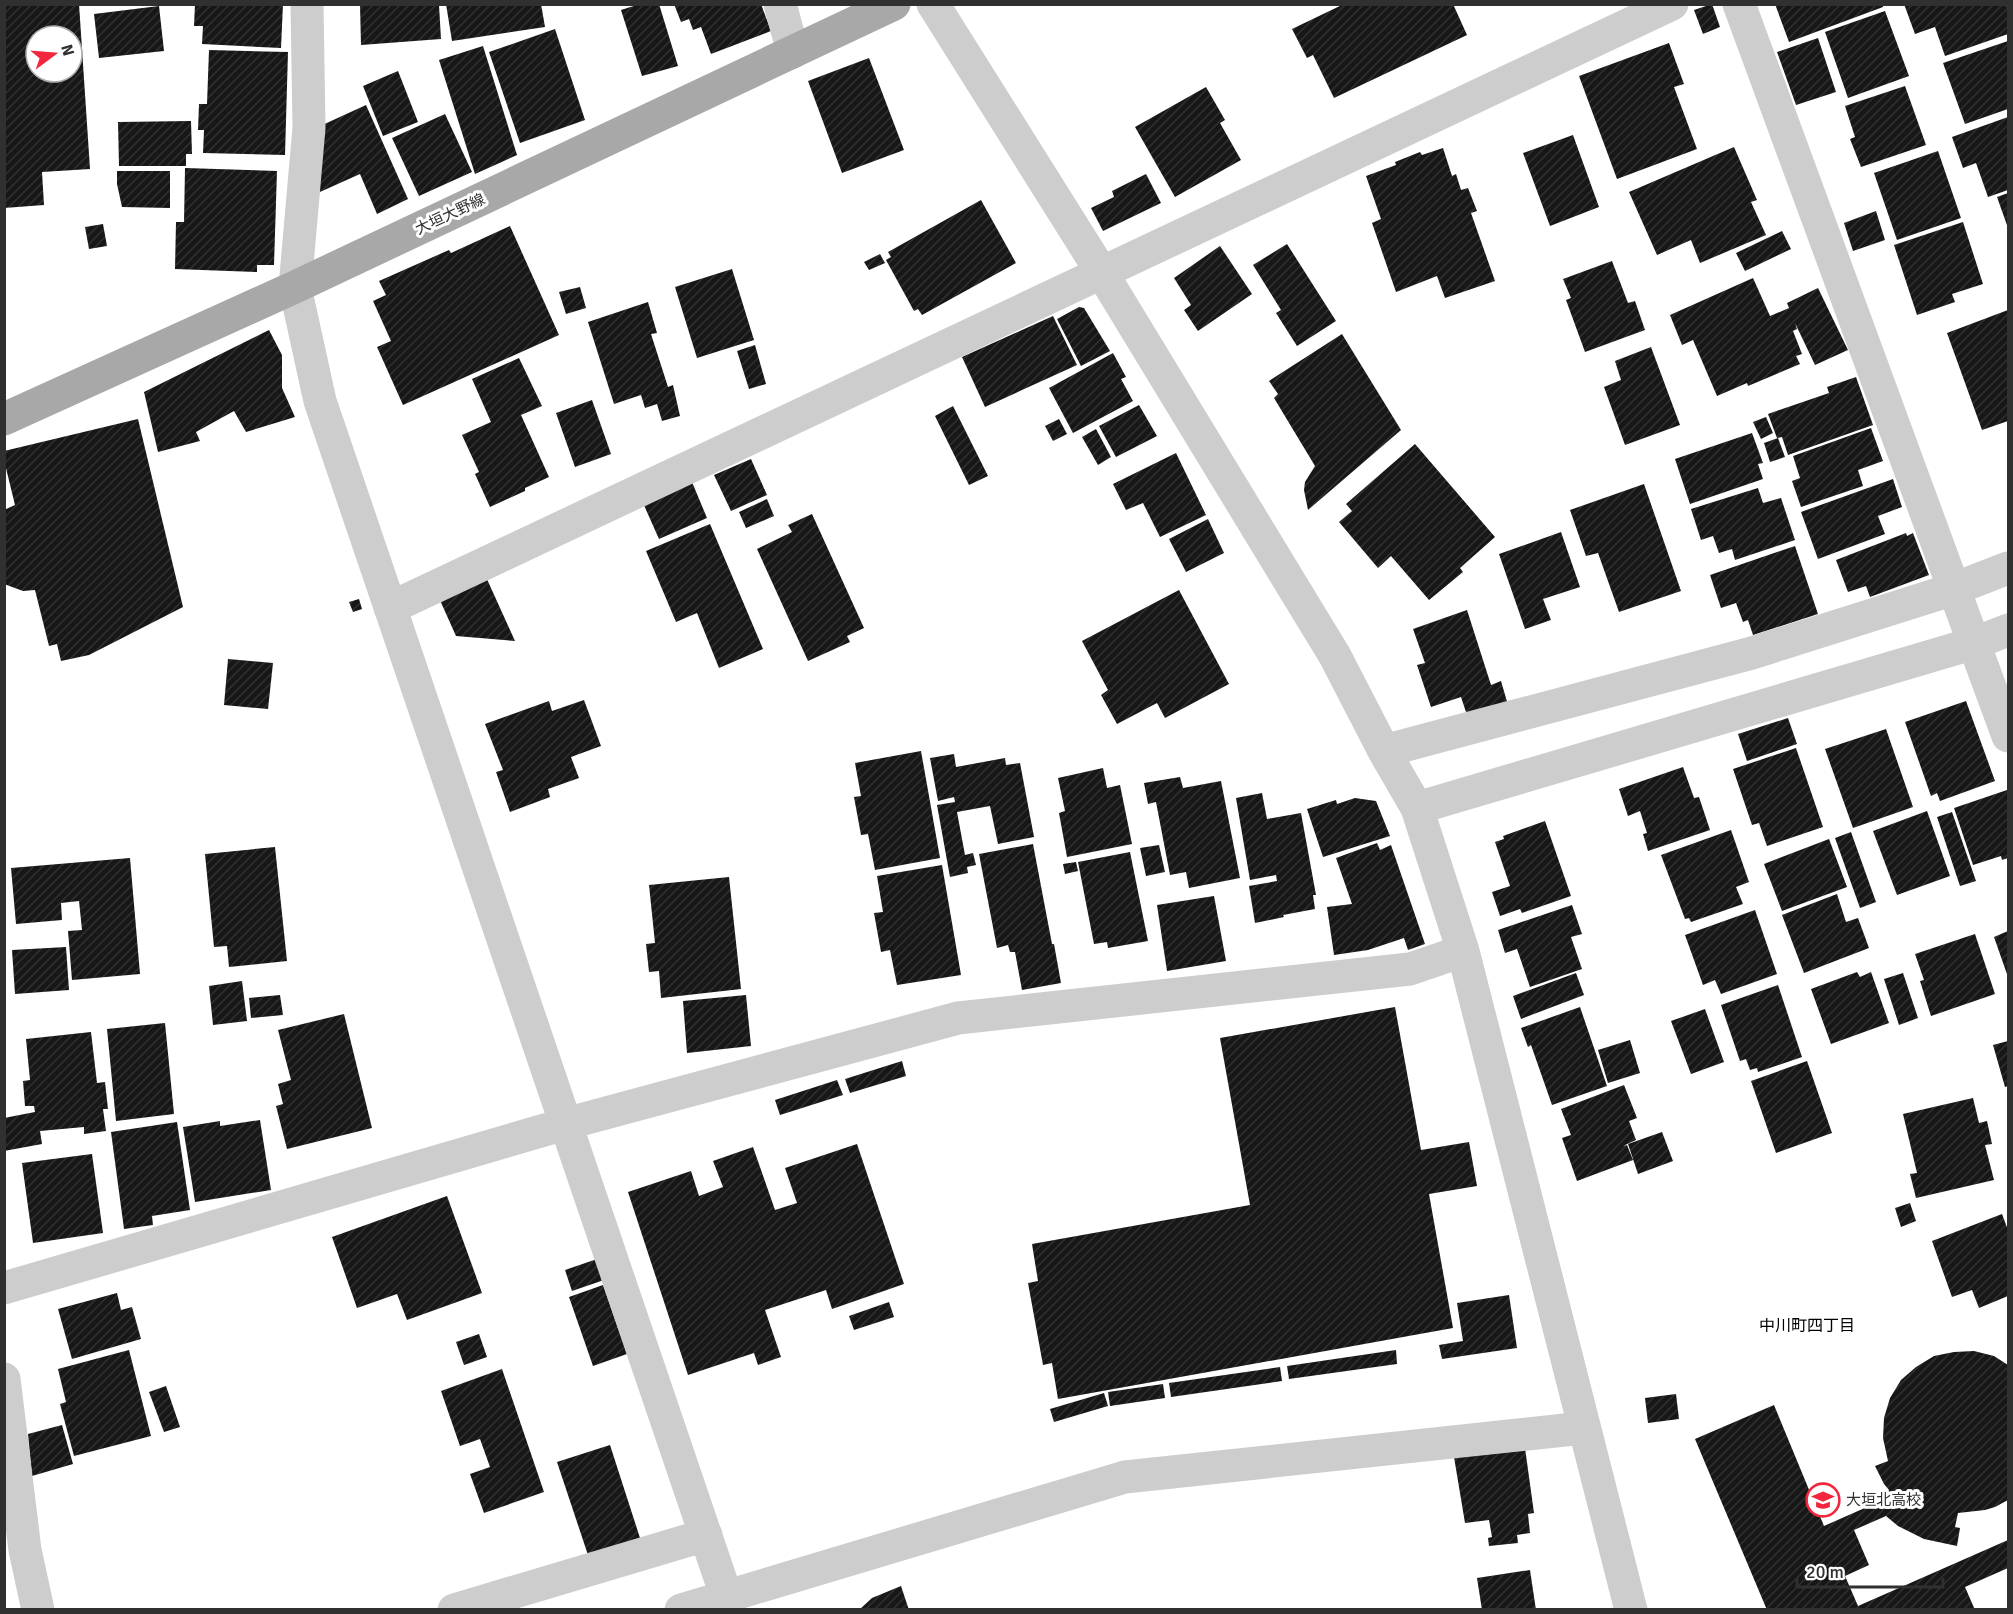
<svg xmlns="http://www.w3.org/2000/svg" width="2013" height="1614" viewBox="0 0 2013 1614" font-family="Signika,'Noto Sans JP',sans-serif">
<style>
.building{fill:url(#building-hatch);fill-rule:evenodd}
.lines{fill:none;stroke-linecap:round;stroke-linejoin:round}
.minor{stroke:#cdcdcd;stroke-width:33}
.major{stroke:#a8a8a8;stroke-width:33}
.labels{text-anchor:middle;dominant-baseline:central;stroke-width:6;stroke-linejoin:round;paint-order:stroke}
.street-label{font-size:15px;fill:#303030;stroke:#fff}
.poi-label{font-size:15px;fill:#303030;stroke:#fff;text-anchor:start}
.neighbourhood-label{font-size:16px;fill:#000;stroke:#fff}
</style>
<defs>
<pattern id="building-hatch" width="6" height="6" patternUnits="userSpaceOnUse" patternTransform="scale(1.5)"><rect width="6" height="6" fill="#171717"/><path d="M-1 1l2-2M0 6l6-6M5 7l2-2" fill="none" stroke="#303030"/></pattern>
</defs>
<rect width="100%" height="100%" fill="#fff"/>
<path class="building" d="M4,4h75l11,165 -48,3 2,33 -40,3zM36,36h36v36h-36z
M195,4h88l-2,44 -79,-4 1,-18h-9z
M446,4h95l4,23 -93,14z
M640,4h19l19,62 -36,10 -21,-66z
M674,4h87l10,27 -60,23 -10,-27 -8,3 -4,-11 -8,3z
M1344,4h109l14,31 -133,63 -21,-43 -6,3 -15,-29z
M1712,4l8,23 -17,7 -9,-24z
M1775,4h108v3l-94,35z
M1904,4h102l2,7v23l-63,22 -10,-29 -20,7z
M360,5h79l2,34 -80,6z
M159,6l5,45 -65,7 -5,-44z
M1885,11l24,65 -61,22 -23,-66z
M555,29l30,91 -65,23 -31,-91z
M1818,38l18,54 -40,13 -19,-53z
M2008,41v68l-43,15 -22,-61z
M1669,43l15,41 -10,3 23,62 -80,30 -38,-103z
M483,46l34,109 -42,19 -36,-114z
M209,50l79,2 -3,103 -82,-2 1,-23h-6l1,-26h8z
M869,58l35,92 -62,23 -34,-92z
M398,71l20,51 -35,14 -20,-50z
M1905,86l21,59 -65,22 -11,-28 5,-2 -10,-31z
M1206,87l19,33 -5,3 21,37 -66,37 -40,-70z
M366,105l42,94 -31,15 -17,-40 -49,22 7,-69z
M445,114l27,58 -53,24 -27,-58z
M2008,117v73l-20,7 -12,-34 -13,5 -11,-31z
M191,121l1,33h-6v12h-67l-1,-44z
M1573,135l26,72 -49,19 -27,-73z
M1734,147l23,53 -6,2 15,33 -66,28 -9,-23 -34,15 -28,-63z
M1443,148l9,28 4,-2 5,16 7,-2 9,23 -6,2 24,68 -50,17 -8,-22 -41,16 -24,-69 9,-4 -15,-43 30,-11 -1,-3 25,-10 2,3z
M1938,151l23,67 -64,22 -23,-67z
M185,168l92,3 -3,94h-17v7l-82,-3 1,-47h8z
M117,171h53v37l-48,-1 -5,-23z
M1146,174l15,29 -58,28 -12,-23 23,-11 -2,-6z
M2008,193v35l-11,-31z
M981,200l35,63 -94,52 -4,-6 -4,2 -28,-51 5,-3 -3,-5z
M1876,211l9,29 -32,11 -9,-28z
M1963,222l20,62 -31,10 3,8 -38,13 -23,-70z
M103,224l4,22 -18,3 -4,-22z
M510,226l49,109 -156,70 -26,-58 14,-6 -18,-40 13,-6 -7,-14 70,-31 2,3z
M1782,231l9,18 -46,22 -9,-18z
M1287,244l49,77 -39,25 -21,-33 5,-3 -28,-45z
M1220,246l32,48 -54,37 -14,-21 7,-5 -17,-27z
M880,254l5,9 -16,7 -5,-8z
M1612,261l16,42 7,-2 10,29 -60,22 -19,-52 5,-2 -8,-19z
M732,269l22,71 -57,18 -22,-71z
M1753,278l17,38 19,-8 -2,-5 31,-15 30,62 -33,15 -20,-42 2,6 -4,2 9,23 -6,2 4,8 -52,22 -1,-3 -30,13 -24,-56 -11,5 -12,-30z
M580,287l6,21 -20,6 -7,-22z
M648,302l9,31 -6,1 17,53 5,-2 7,31 -18,5 -5,-17 -12,4 -4,-13 -27,9 -26,-82z
M1079,307l5,1 26,43 -29,15 -24,-47z
M2008,310v111l-26,9 -35,-97z
M1053,316l24,49 -92,42 -23,-50z
M269,330l13,25v33l13,29 -49,15 -12,-21 -38,21 4,9 -42,11 -14,-60z
M1342,334l59,96 -93,80 -4,-20 1,-8 10,-16 -41,-68 4,-4 -9,-13z
M755,345l11,39 -17,5 -12,-38z
M1651,347l29,78 -55,20 -21,-58 17,-7 -6,-19z
M1113,353l13,24 -5,2 12,22 -60,32 -24,-45z
M519,358l23,48 -21,9 28,62 -24,11v3l-35,16 -15,-33 4,-2 -17,-37 29,-13 -19,-43z
M1856,377l17,48 -85,30 -6,-18 -5,1 -9,-24 61,-21 -2,-6z
M592,400l19,54 -36,13 -19,-54z
M1139,405l18,31 -41,21 -17,-31z
M953,406l35,70 -19,9 -34,-69z
M1766,417l7,16 -12,6 -8,-17z
M138,419l45,188 -94,48 -28,6 -4,-17 -8,2 -14,-56 -12,1 -19,-7v-74l11,-5 -11,-45v-9z
M1059,419l8,15 -14,7 -8,-15z
M1871,428l12,33 -25,9 5,16 -62,21 -9,-26 8,-3 -7,-22z
M1096,429l15,28 -13,8 -16,-28z
M1752,433l11,30 -5,1 5,15 -73,25 -15,-45z
M1778,438l7,19 -15,5 -6,-19z
M1415,444l80,93 -35,31 3,4 -34,28 -38,-44 -13,12 -39,-46 13,-11 -6,-7z
M1176,453l30,62 -46,22 -17,-34 -17,7 -13,-26z
M751,459l16,36 -36,16 -17,-36z
M1893,479l9,28 -24,9 7,18 -67,25 -17,-47z
M692,482l15,36 -48,21 -16,-36z
M1644,484l37,107 -62,21 -21,-59 -12,3 -16,-46z
M1758,488l5,15 18,-5 14,42 -60,20 -3,-11 -13,4 -6,-17 -12,4 -10,-31z
M767,499l7,17 -28,12 -7,-16z
M812,514l52,114 -17,8 3,6 -42,19 -51,-112 35,-17 -4,-7z
M1208,519l16,34 -38,19 -17,-33z
M710,524l53,125 -44,19 -22,-55 -21,9 -30,-71z
M1561,532l19,55 -37,12 8,21 -26,9 -26,-75z
M1906,533l1,3 6,-3 16,42 -59,22 -4,-11 -18,6 -12,-32z
M1795,546l23,68 -65,21 -5,-15 -5,2 -7,-19 -15,5 -11,-33z
M486,577l29,64 -59,-5 -17,-38z
M1179,590l50,94 -64,34 -8,-15 -40,21 -16,-29 7,-5 -26,-49z
M359,599l3,10 -9,3 -4,-10z
M1467,610l24,75 10,-4 7,24 -40,13 -7,-21 -30,10 -14,-42 8,-2 -12,-34z
M228,659l45,4 -5,46 -44,-4z
M584,700l17,46 -30,11 8,21 -31,11 2,8 -40,15 -14,-40 7,-2 -18,-46 64,-23 3,10z
M1966,701l29,80 -55,20 -3,-8 -6,3 -26,-74z
M1788,718l9,26 -50,17 -9,-27z
M1886,729l27,78 -60,21 -28,-79z
M1796,748l27,79 -56,19 -8,-23 -7,2 -19,-56z
M921,751l19,107 -65,12 -7,-36 -7,1 -7,-38 7,-1 -6,-33z
M954,754l2,13 49,-9 1,7 14,-2 14,74 -36,7 -8,-38 -33,6 8,43 8,-2 3,12 -9,2 1,6 -18,4 -13,-72 18,-3 -1,-5 -16,4 -8,-43z
M1683,767l11,31 5,-1 11,33 -62,21 -5,-17 4,-1 -7,-22 -12,5 -9,-27z
M1103,768l4,20 13,-3 12,59 -65,13 -8,-44 6,-2 -7,-33z
M1180,777l3,11 38,-7 19,97 -51,10 -3,-16 -16,3 -14,-73 -8,2 -4,-21z
M2007,790l1,68 -6,2 -1,-4 -28,9 -19,-57z
M1262,793l5,26 34,-6 15,82h-3l2,14 -32,6 1,2 -29,6 -6,-37 28,-5 -1,-6 -26,5 -14,-82z
M1355,798l21,3 14,35 -67,21 -16,-48 29,-9 1,4z
M1927,811l23,65 -53,19 -24,-64z
M1952,812l24,69 -16,5 -23,-69z
M1545,821l26,75 -49,17 -2,-4 -20,7 -8,-24 18,-6 -15,-44 9,-3 -1,-3z
M1731,830l18,52 -13,5 7,17 -52,18 -2,-4 -4,1 -24,-64z
M1851,832l25,70 -16,6 -25,-70z
M1829,839l18,48 -65,24 -18,-47z
M1377,843l3,7 11,-5 34,99 -17,6 -4,-12 -36,12 -34,5 -7,-48 25,-3 -16,-46z
M1033,844l19,100h2l7,39 -39,7 -7,-38h-5l-2,-7 -11,3 -18,-94z
M1159,845l6,27 -19,4 -6,-28z
M275,847l12,114 -58,6 -2,-21 -13,1 -9,-93z
M1130,852l18,89 -40,7 -1,-6 -13,2 -16,-82z
M130,858l10,116 -68,6 -4,-49 14,-1 -3,-29 -18,2 1,17 -46,4 -5,-56z
M1076,862l2,9 -13,3 -2,-10z
M942,865l19,110 -64,10 -7,-35 -9,2 -7,-39 9,-1 -6,-36z
M729,877l12,112 -80,9 -2,-27 -10,1 -3,-28 9,-1 -6,-58z
M1837,894l9,28 12,-4 11,30 -65,25 -22,-58z
M1214,896l12,65 -59,10 -10,-66z
M1572,905l10,29 -11,3 11,32 -52,18 -13,-38 -12,4 -7,-23z
M1755,910l22,64 -56,20 -6,-14 -12,5 -18,-50z
M2008,931v46l-14,-40z
M1975,934l20,60 -64,22 -11,-35 4,-1 -9,-26z
M66,947l3,43 -54,4 -3,-44z
M1857,972l3,5 11,-5 18,51 -58,21 -20,-55z
M1576,973l8,22 -63,24 -8,-23z
M1903,973l15,45 -19,7 -15,-46z
M242,981l5,40 -34,4 -4,-39z
M1778,985l24,72 -44,15 -1,-4 -7,2 -4,-11 -6,2 -19,-56z
M280,995l3,20 -32,3 -2,-20z
M746,995l5,51 -64,7 -4,-52z
M1395,1007l26,143 48,-8 8,44 -48,8 24,134 -395,71 -6,-36 -9,2 -15,-82 10,-2 -6,-37 218,-39 -30,-167z
M1580,1007l27,79 -55,19 -21,-60 -3,2 -7,-19z
M1705,1009l19,53 -33,12 -20,-53z
M344,1014l28,114 -85,21 -11,-43 7,-2 -5,-20 13,-4 -13,-50z
M165,1023l9,91 -58,7 -9,-92z
M91,1032l6,51 8,-1 3,27h-5l3,22 -22,3v-7l-44,4 2,13 -38,7v-33l31,-6 -1,-6h-9l-2,-25 7,-1 -4,-41z
M1630,1040l10,33 -32,10 -10,-33z
M2008,1041v45l-3,1 -12,-42z
M902,1061l4,15 -56,17 -5,-14z
M1807,1061l25,72 -56,20 -25,-72z
M837,1080l6,15 -63,20 -5,-15z
M1624,1085l13,33 -8,3 7,19 -13,6 4,-1 6,15 -56,21 -15,-43 9,-3 -10,-26z
M1973,1098l6,25 8,-2 5,23 -7,1 9,35 -78,18 -6,-24 7,-1 -14,-59z
M260,1120l11,70 -76,12 -12,-75 37,-6v5z
M177,1122l13,88 -38,6 1,9 -29,4 -13,-97z
M1662,1132l11,29 -35,13 -10,-30z
M857,1144l47,140 -72,25 -6,-19 -61,20 16,47 -23,8 -4,-12 -66,22 -60,-183 63,-21 8,25 24,-9 -10,-26 40,-14 22,63 22,-7 -12,-35z
M92,1154l11,79 -70,10 -11,-80z
M447,1196l35,97 -75,27 -10,-26 -40,14 -25,-71z
M1910,1203l6,18 -15,6 -6,-19z
M2002,1214l6,16v66l-29,12 -7,-18 -20,7 -20,-56z
M597,1259l7,21 -32,11 -7,-21z
M603,1285l24,69 -34,12 -24,-69z
M117,1293l4,17 11,-3 9,32 -69,20 -14,-50z
M1509,1295l8,53 -75,11 -3,-14 24,-4 -6,-38z
M889,1302l5,15 -40,13 -5,-14z
M479,1334l8,23 -23,8 -8,-23z
M129,1350l22,86 -77,20 -14,-52 6,-2 -8,-33z
M1396,1350l1,14 -108,15 -2,-13z
M1974,1351l20,5 14,9v135l-13,7 -10,3 -27,3 -3,14 5,1 -3,18 -33,-7 -26,-13 -12,-10 -32,14 15,35 -24,11 13,30 150,-66v28l-43,19 10,23h-208l-72,-171 79,-34 50,121 52,-23 13,-13 -5,-6 -9,-18 13,-5 -5,-23 1,-20 6,-20 11,-18 15,-13 18,-11 20,-4z
M1280,1367l2,14 -111,16 -2,-14z
M502,1369l42,123 -60,21 -14,-39 20,-7 -10,-28 -20,7 -19,-55z
M1163,1384l2,14 -55,8 -2,-14z
M166,1386l14,41 -16,5 -15,-40z
M1104,1393l4,13 -54,16 -4,-13z
M1676,1394l3,25 -31,4 -3,-25z
M62,1425l11,39 -41,12 -4,-42z
M610,1445l30,93 -52,17 -31,-93z
M1525,1448l9,65 -6,1 2,19 -13,2 1,8 -29,3 -1,-8 4,-1 -3,-17 -24,3 -11,-66z
M1530,1570l6,40h-54l-5,-32z
M901,1586l8,24h-50l13,-12z"/>
<g class="lines">
<path class="minor" d="M307,4l2,124 -14,159 25,114 411,1209
M780,4l13,48
M933,4l169,269 233,383 49,95 33,57 46,143 168,659
M1739,4l269,732
M390,608l1282,-604
M1384,751l368,-98 202,-64 54,-21
M1417,808l558,-165 33,-13
M4,1288l561,-164 393,-106 452,-49 53,-18
M4,1379l21,171 13,60
M454,1610l252,-75
M681,1610l444,-133 459,-49"/>
<path class="major" d="M4,419l291,-132 599,-283"/>
</g>
<defs>
<g id="university-ring" transform="scale(1.725)"><circle r="9.5" fill="#fff" stroke="#f2273e" stroke-width="1.5"/><path d="M0-5L7-2L0 1L-7-2ZM-4 1L0 2.5L4 1V4Q0 6-4 4Z" fill="#f2273e"/></g>
</defs>
<g fill-rule="evenodd">
<use href="#university-ring" x="1823" y="1500"/>
</g>
<g class="labels">
<g class="street-label">
<text transform="translate(450 214) rotate(-25)">大垣大野線</text>
</g>
<g class="poi-label">
<text x="1846" y="1500">大垣北高校</text>
</g>
<g class="neighbourhood-label">
<text x="1807" y="1326">中川町四丁目</text>
</g>
</g>
<rect width="2013" height="1614" fill="none" stroke="#303030" stroke-width="12"/>
<g transform="translate(54 54) rotate(74)"><circle r="28" fill="#ffffff" stroke="#acacac" stroke-width="1.5"/>
<path d="M0-4.5L10 22L0 15L-10 22Z" fill="#f2273e"/>
<text y="-9" font-size="16" font-weight="bold" text-anchor="middle" fill="#303030">N</text>
</g>
<path d="M1797 1578v9h146v-9" fill="none" stroke="#303030" stroke-width="3"/>
<text x="1806" y="1578" font-size="18" fill="#303030" stroke="#ffffff" stroke-width="4.5" paint-order="stroke">20 m</text>
</svg>
